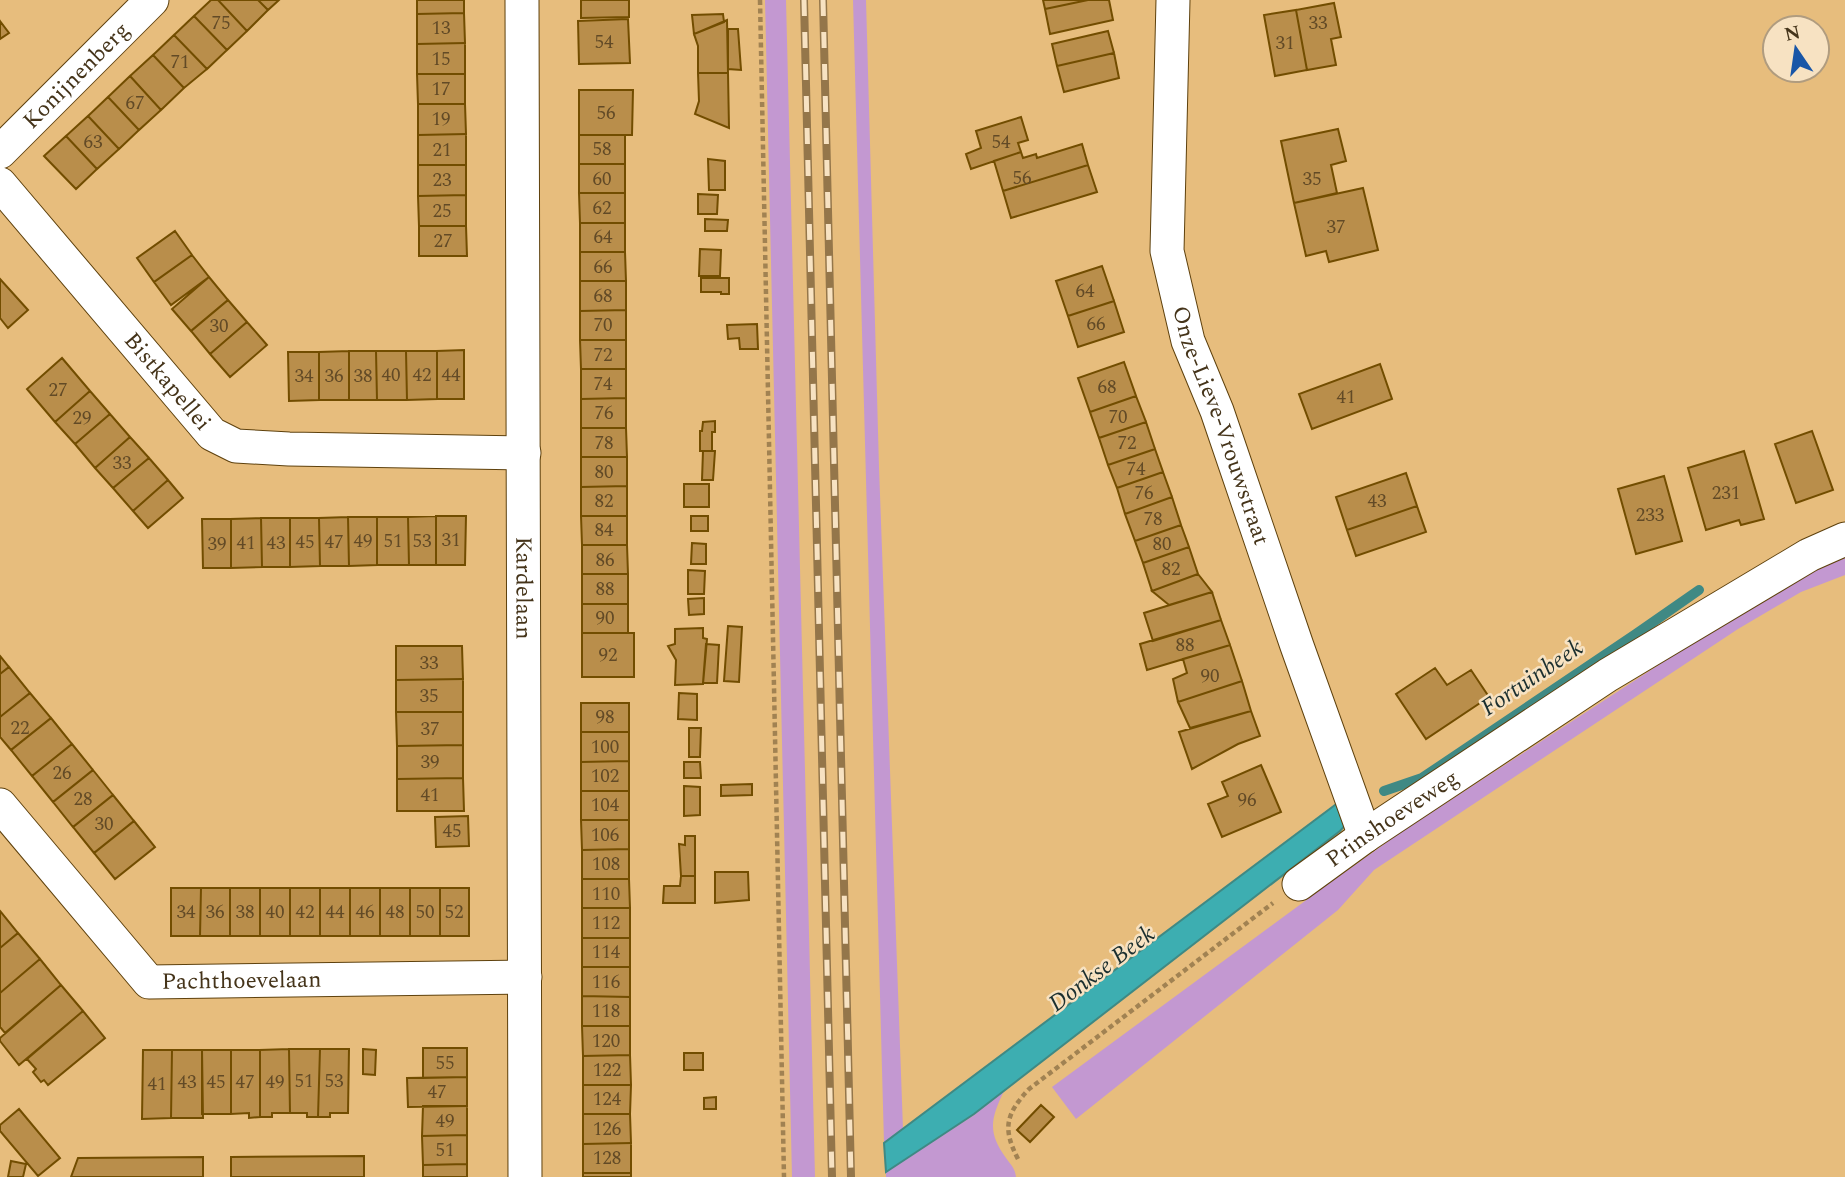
<svg xmlns="http://www.w3.org/2000/svg" width="1845" height="1177" viewBox="0 0 1845 1177" font-family="Spectral,serif">
<style>
.green{fill:#c398d1}
.water{fill:#3daeb1;stroke:#3f8984;stroke-width:2}
.lines{fill:none;stroke-linecap:round;stroke-linejoin:round}
.stream{stroke:#3f8984;stroke-width:10}
.building{fill:#b98e4b;stroke:#724d00;stroke-width:2}
.street-casing{stroke:#5e410d;stroke-width:35}
.path{stroke:#a18252;stroke-width:4.5;stroke-dasharray:5 3.5;stroke-linecap:butt}
.street{stroke:#fff;stroke-width:33}
.rail-casing{stroke:#94764a;stroke-width:8}
.rail{stroke:#f7e2c2;stroke-width:5;stroke-dasharray:16;stroke-linecap:butt}
.labels{text-anchor:middle;dominant-baseline:central;stroke-width:5;stroke-linejoin:round;paint-order:stroke}
.number-label{font-size:19px;fill:#624a26}
.street-label{font-size:23px;fill:#45341a;stroke:#f7e2c2}
.water-label{font-size:24px;font-style:italic;fill:#1b2f2f;stroke:#f7e2c2}
</style>
<rect width="100%" height="100%" fill="#e7bd7d"/>
<path class="green" d="M765,0h21l29,1177h-23z
M853,0h13l13,467 24,662 -19,14z
M1845,558v17l-44,17 -63,37 -364,241 -36,40 -262,209 -24,-32 272,-200 73,-52 340,-221 63,-38z
M1004,1091c-13,27 -17,41 2,67 5,7 9,10 10,19h-130v-5l88,-57z"/>
<path class="water" d="M1339,802l10,19 -9,10 -366,283 -88,58 -2,-29z"/>
<g class="lines">
<path class="stream" d="M1384,791l38,-13 214,-144 63,-44"/>
</g>
<path class="building" d="M211,0h7l29,31 -20,19 -33,-34z
M218,0h40l10,10 -21,21z
M258,0h21l-11,10z
M417,0h47v13l-47,1z
M581,0h48v17l-48,1z
M1043,0h45l-43,9z
M1088,0h21l4,20 -63,14 -5,-25z
M1334,3l7,34 -10,2 5,26 -29,5 -11,-60z
M1296,10l11,60 -32,6 -11,-61z
M464,13l1,30 -48,1v-30z
M723,14l1,8 -30,12 -2,-19z
M194,16l33,34 -20,19 -33,-34z
M628,19l2,44 -51,1 -1,-43z
M727,20l1,53h-30v-27l-4,-12z
M0,21l9,12 -9,6z
M728,29h10l3,41 -13,-1z
M1108,31l6,22 -57,13 -5,-22z
M174,35l33,34 -23,19 -31,-33z
M465,43v31h-48v-30z
M1114,53l5,25 -55,14 -7,-26z
M153,55l31,33 -23,22 -31,-34z
M698,73h30l1,55 -34,-14 4,-13z
M417,74h48v30h-47z
M130,76l31,34 -22,20 -31,-33z
M579,90h54l-1,45h-53z
M108,97l31,33 -20,19 -31,-33z
M418,104h47l1,30 -48,1z
M88,116l31,33 -22,20 -31,-33z
M1021,117l7,23 -10,3 3,9 -50,17 -5,-15 15,-6 -5,-17z
M1338,129l8,32 -15,4 6,28 -43,10 -13,-62z
M466,134v31h-48v-30z
M579,135h46v29h-46z
M66,136l31,33 -21,20 -32,-33z
M1082,144l6,21 -85,26 -9,-30 27,-9 2,6 13,-4 1,4z
M708,159l17,2v29h-16z
M579,164h46v29h-46z
M418,165h48v30l-48,1z
M1088,165l9,27 -86,26 -8,-27z
M1363,188l15,62 -49,12 -3,-11 -20,5 -12,-53z
M579,193h46v30h-45z
M698,194l20,1 -1,19h-19z
M466,195v31h-47l-1,-30z
M705,219l23,1 -1,11h-22z
M580,223h45v29h-45z
M419,226h47l1,30h-48z
M175,231l17,24 -38,27 -17,-24z
M700,249l21,1 -1,26h-21z
M580,252h45l1,29h-46z
M192,255l17,22 -38,28 -17,-23z
M1102,266l12,35 -46,15 -12,-35z
M209,277l19,23 -37,31 -19,-22z
M701,278h28v16h-8v-2h-20z
M0,279l28,31 -20,18 -8,-10z
M580,281h46v29l-46,1z
M228,300l19,22 -37,32 -19,-23z
M1114,301l10,31 -46,15 -10,-31z
M626,310v30h-46v-29z
M247,322l20,23 -37,32 -20,-23z
M757,324l1,25h-18l-1,-11 -11,1 -1,-14z
M580,340h46v29h-45z
M464,350v49h-27v-48z
M349,351v49h-30v-48z
M349,351h27l1,49h-28z
M376,351h30l1,49h-30z
M406,351h31v48l-30,1z
M288,352h31v48l-30,1z
M62,358l28,33 -35,31 -28,-33z
M1124,362l12,34 -46,16 -12,-34z
M1380,364l12,35 -80,30 -13,-35z
M581,369h45v29l-45,1z
M90,391l20,23 -35,30 -20,-22z
M1136,396l10,26 -47,16 -9,-26z
M626,398v30h-45v-29z
M110,414l20,23 -35,31 -20,-24z
M715,421v11h-3v19h-12v-20h2l1,-9z
M1146,422l9,27 -47,16 -9,-27z
M581,428h45l1,29h-46z
M1812,431l21,59 -37,13 -21,-59z
M130,437l19,21 -36,30 -18,-20z
M1155,449l8,23 -46,16 -9,-23z
M703,451h12l-2,29h-11z
M1744,451l20,68 -23,6 -2,-5 -33,10 -18,-62z
M581,457h46v29l-46,1z
M149,458l19,22 -35,31 -20,-23z
M1163,472l9,25 -47,17 -8,-26z
M1406,473l11,33 -70,24 -11,-33z
M1664,476l18,65 -46,13 -18,-65z
M168,480l15,18 -35,30 -15,-17z
M684,484h25v23h-25z
M627,486v30h-46v-29z
M1172,497l9,28 -46,16 -10,-27z
M1417,506l9,26 -70,24 -9,-26z
M436,516h30l-1,49h-29z
M436,516v49h-27l-1,-48z
M581,516h46v29h-45z
M691,516h17v15h-17z
M348,517l1,49h-29l-1,-48z
M348,517h29v48l-28,1z
M377,517h31l1,48h-32z
M261,518l1,49 -31,1v-49z
M261,518h29v49h-28z
M290,518h29l1,48 -30,1z
M202,519h29v49h-28z
M1181,525l8,22 -46,16 -8,-22z
M692,543l14,1v20h-15z
M582,545h45l1,29h-46z
M1189,547l9,27 -46,17 -9,-28z
M688,570l17,1 -1,23h-16z
M582,574h46v30h-46z
M1198,574l14,18 -43,13 -17,-14z
M1212,592l9,28 -68,21 -9,-28z
M704,598v16l-15,1 -1,-16z
M582,604h46v29h-46z
M1221,620l9,25 -83,25 -7,-26z
M728,626l14,1 -3,55 -15,-1z
M703,628v10l4,1 -4,45 -28,1 1,-25 -8,-14 7,-2v-15z
M582,633h52v44h-52z
M706,644l13,1 -2,38h-14z
M1230,645l12,36 -64,21 -5,-23 14,-6 -4,-14z
M396,646h66l1,33 -67,1z
M0,656l9,11 -9,7z
M9,667l21,26 -30,24v-43z
M1435,668l12,17 24,-15 18,27 -63,42 -30,-45z
M463,679v33h-67v-32z
M1242,681l9,30 -61,17 -12,-26z
M30,693l21,25 -40,32 -11,-13v-20z
M679,693l18,1v26l-19,-1z
M581,703h48v29h-48z
M1251,711l9,25 -22,8 -46,25 -13,-37z
M396,712h67v33l-66,1z
M51,718l21,26 -40,32 -21,-26z
M689,728h12l-1,29h-11z
M581,732h48v29l-48,1z
M72,744l21,26 -40,32 -21,-26z
M463,745v33l-66,1v-33z
M629,761v30h-48v-29z
M684,762h16l1,16h-17z
M1261,765l20,47 -59,25 -14,-33 20,-8 -6,-14z
M93,770l20,25 -40,32 -20,-25z
M463,778l1,33h-67v-32z
M752,784v11l-31,1v-11z
M684,786l16,1v28l-16,1z
M581,791h48v29h-48z
M113,795l21,26 -40,32 -21,-26z
M468,816l1,30 -33,1 -1,-30z
M581,820h48v29l-47,1z
M134,821l21,26 -40,32 -21,-26z
M685,836h10v40h-14l-2,-32 6,1z
M629,849v30h-47v-29z
M715,872h33l1,28 -34,3z
M681,876h14v27h-32l1,-17h16z
M582,879h47l1,29h-48z
M171,888h30l-1,48h-29z
M201,888h29v48h-30z
M230,888h30v48h-30z
M260,888h30v48h-30z
M290,888h30v48h-30z
M320,888h30v48h-30z
M350,888h30v48h-30z
M380,888h30v48h-30z
M410,888h30v48h-30z
M440,888h29v48h-29z
M582,908h48v30h-48z
M0,911l18,22 -18,15z
M18,933l22,26 -40,34v-45z
M582,938h48v29h-48z
M40,959l21,26 -56,48 -5,-6v-34z
M582,967h48v30l-48,-1z
M61,985l22,26 -64,54 -19,-24v-3z
M582,996l48,1v29h-48z
M83,1011l22,27 -57,47 -4,-5 -3,2 -8,-10 3,-3 -9,-10z
M582,1026h48v29l-47,1z
M423,1048h44v29l-44,1z
M289,1049l1,64h-18v4h-12v-67z
M289,1049h31l-2,68h-11v-4h-17z
M320,1049h29l-1,64h-18v4h-12z
M363,1049l13,1 -1,25 -12,-1z
M143,1050h29l-1,68 -29,1z
M172,1050h30l1,68h-32z
M202,1050h29v64h-29z
M231,1050h29v67l-11,1v-5l-18,1z
M684,1053h19v17h-19z
M630,1055l1,30h-48v-29z
M467,1077v29l-59,1 -1,-29z
M583,1085h48l-1,29h-47z
M716,1097v12h-12v-11z
M1041,1105l13,12 -24,25 -13,-12z
M423,1106h44v29l-45,1z
M19,1109l41,49 -22,18 -38,-45v-6z
M583,1114h47l1,29 -48,1z
M467,1135v29l-44,1 -1,-29z
M631,1143v30h-48v-29z
M364,1156v21h-133v-20z
M203,1157v20h-132l7,-19z
M11,1161l15,3 -3,13h-15z
M467,1164v13h-44v-12z
M583,1173h48v4h-48z"/>
<g class="lines">
<g class="street-casing">
<g id="street">
<path id="s1" d="M522,0l3,1177"/>
<path id="s2" d="M1173,0l-6,251 21,90 29,70 80,235 68,190"/>
<path id="s3" d="M0,152l152,-152"/>
<path id="s4" d="M0,184l212,250 24,12 53,3 235,4"/>
<path id="s5" d="M0,805l149,177 376,-5"/>
<path id="s6" d="M1299,884l66,-48 243,-161 201,-120 36,-16"/>
</g>
</g>
<path class="path" d="M760,0l24,1177
M1018,1159c-16,-31 -12,-45 11,-70l244,-186"/>
<use href="#street" class="street"/>
<g class="rail-casing">
<path id="rail" d="M804,0l28,1177
M823,0l28,1177"/>
</g>
<use href="#rail" class="rail"/>
</g>
<g class="labels">
<g class="number-label">
<text x="221" y="23">75</text>
<text x="1318" y="23">33</text>
<text x="441" y="28">13</text>
<text x="604" y="42">54</text>
<text x="1285" y="43">31</text>
<text x="441" y="59">15</text>
<text x="180" y="62">71</text>
<text x="441" y="89">17</text>
<text x="135" y="103">67</text>
<text x="606" y="113">56</text>
<text x="441" y="119">19</text>
<text x="93" y="142">63</text>
<text x="1001" y="142">54</text>
<text x="602" y="149">58</text>
<text x="442" y="150">21</text>
<text x="1022" y="178">56</text>
<text x="602" y="179">60</text>
<text x="1312" y="179">35</text>
<text x="442" y="180">23</text>
<text x="602" y="208">62</text>
<text x="442" y="211">25</text>
<text x="1336" y="227">37</text>
<text x="603" y="237">64</text>
<text x="443" y="241">27</text>
<text x="603" y="267">66</text>
<text x="1085" y="291">64</text>
<text x="603" y="296">68</text>
<text x="1096" y="324">66</text>
<text x="603" y="325">70</text>
<text x="219" y="326">30</text>
<text x="603" y="355">72</text>
<text x="391" y="375">40</text>
<text x="422" y="375">42</text>
<text x="451" y="375">44</text>
<text x="304" y="376">34</text>
<text x="334" y="376">36</text>
<text x="363" y="376">38</text>
<text x="603" y="384">74</text>
<text x="1107" y="387">68</text>
<text x="58" y="390">27</text>
<text x="1346" y="397">41</text>
<text x="604" y="413">76</text>
<text x="1118" y="417">70</text>
<text x="82" y="418">29</text>
<text x="604" y="443">78</text>
<text x="1127" y="443">72</text>
<text x="122" y="463">33</text>
<text x="1136" y="469">74</text>
<text x="604" y="472">80</text>
<text x="1144" y="493">76</text>
<text x="1726" y="493">231</text>
<text x="604" y="501">82</text>
<text x="1377" y="501">43</text>
<text x="1650" y="515">233</text>
<text x="1153" y="519">78</text>
<text x="604" y="530">84</text>
<text x="451" y="540">31</text>
<text x="363" y="541">49</text>
<text x="393" y="541">51</text>
<text x="422" y="541">53</text>
<text x="305" y="542">45</text>
<text x="334" y="542">47</text>
<text x="246" y="543">41</text>
<text x="276" y="543">43</text>
<text x="217" y="544">39</text>
<text x="1162" y="544">80</text>
<text x="605" y="560">86</text>
<text x="1171" y="569">82</text>
<text x="605" y="589">88</text>
<text x="605" y="618">90</text>
<text x="1185" y="645">88</text>
<text x="608" y="655">92</text>
<text x="429" y="663">33</text>
<text x="1210" y="676">90</text>
<text x="429" y="696">35</text>
<text x="605" y="717">98</text>
<text x="20" y="728">22</text>
<text x="430" y="729">37</text>
<text x="605" y="747">100</text>
<text x="430" y="762">39</text>
<text x="62" y="773">26</text>
<text x="605" y="776">102</text>
<text x="430" y="795">41</text>
<text x="83" y="799">28</text>
<text x="1247" y="800">96</text>
<text x="605" y="805">104</text>
<text x="104" y="824">30</text>
<text x="452" y="831">45</text>
<text x="605" y="835">106</text>
<text x="606" y="864">108</text>
<text x="606" y="894">110</text>
<text x="186" y="912">34</text>
<text x="215" y="912">36</text>
<text x="245" y="912">38</text>
<text x="275" y="912">40</text>
<text x="305" y="912">42</text>
<text x="335" y="912">44</text>
<text x="365" y="912">46</text>
<text x="395" y="912">48</text>
<text x="425" y="912">50</text>
<text x="454" y="912">52</text>
<text x="606" y="923">112</text>
<text x="606" y="952">114</text>
<text x="606" y="982">116</text>
<text x="606" y="1011">118</text>
<text x="606" y="1041">120</text>
<text x="445" y="1063">55</text>
<text x="607" y="1070">122</text>
<text x="304" y="1081">51</text>
<text x="334" y="1081">53</text>
<text x="187" y="1082">43</text>
<text x="216" y="1082">45</text>
<text x="245" y="1082">47</text>
<text x="275" y="1082">49</text>
<text x="157" y="1084">41</text>
<text x="437" y="1092">47</text>
<text x="607" y="1099">124</text>
<text x="445" y="1121">49</text>
<text x="607" y="1129">126</text>
<text x="445" y="1150">51</text>
<text x="607" y="1158">128</text>
</g>
<g class="street-label">
<text stroke="none"><textPath href="#s3" startOffset="108">Konijnenberg</textPath></text>
<text stroke="none"><textPath href="#s4" startOffset="259">Bistkapellei</textPath></text>
<text stroke="none"><textPath href="#s2" startOffset="434">Onze-Lieve-Vrouwstraat</textPath></text>
<text stroke="none"><textPath href="#s1" startOffset="588">Kardelaan</textPath></text>
<text stroke="none"><textPath href="#s6" startOffset="114">Prinshoeveweg</textPath></text>
<text stroke="none"><textPath href="#s5" startOffset="324">Pachthoevelaan</textPath></text>
</g>
<g class="water-label">
<text transform="translate(1532 678) rotate(-34)">Fortuinbeek</text>
<text transform="translate(1102 969) rotate(-37)">Donkse Beek</text>
</g>
</g>
<g transform="translate(1796 49) rotate(347)"><circle r="33" fill="#f7e2c2" stroke="#b09c7f" stroke-width="2"/>
<path d="M0-5L12 26L0 18L-12 26Z" fill="#1956a7"/>
<text y="-10" font-size="19" font-weight="bold" text-anchor="middle" fill="#45341a">N</text>
</g>
</svg>
